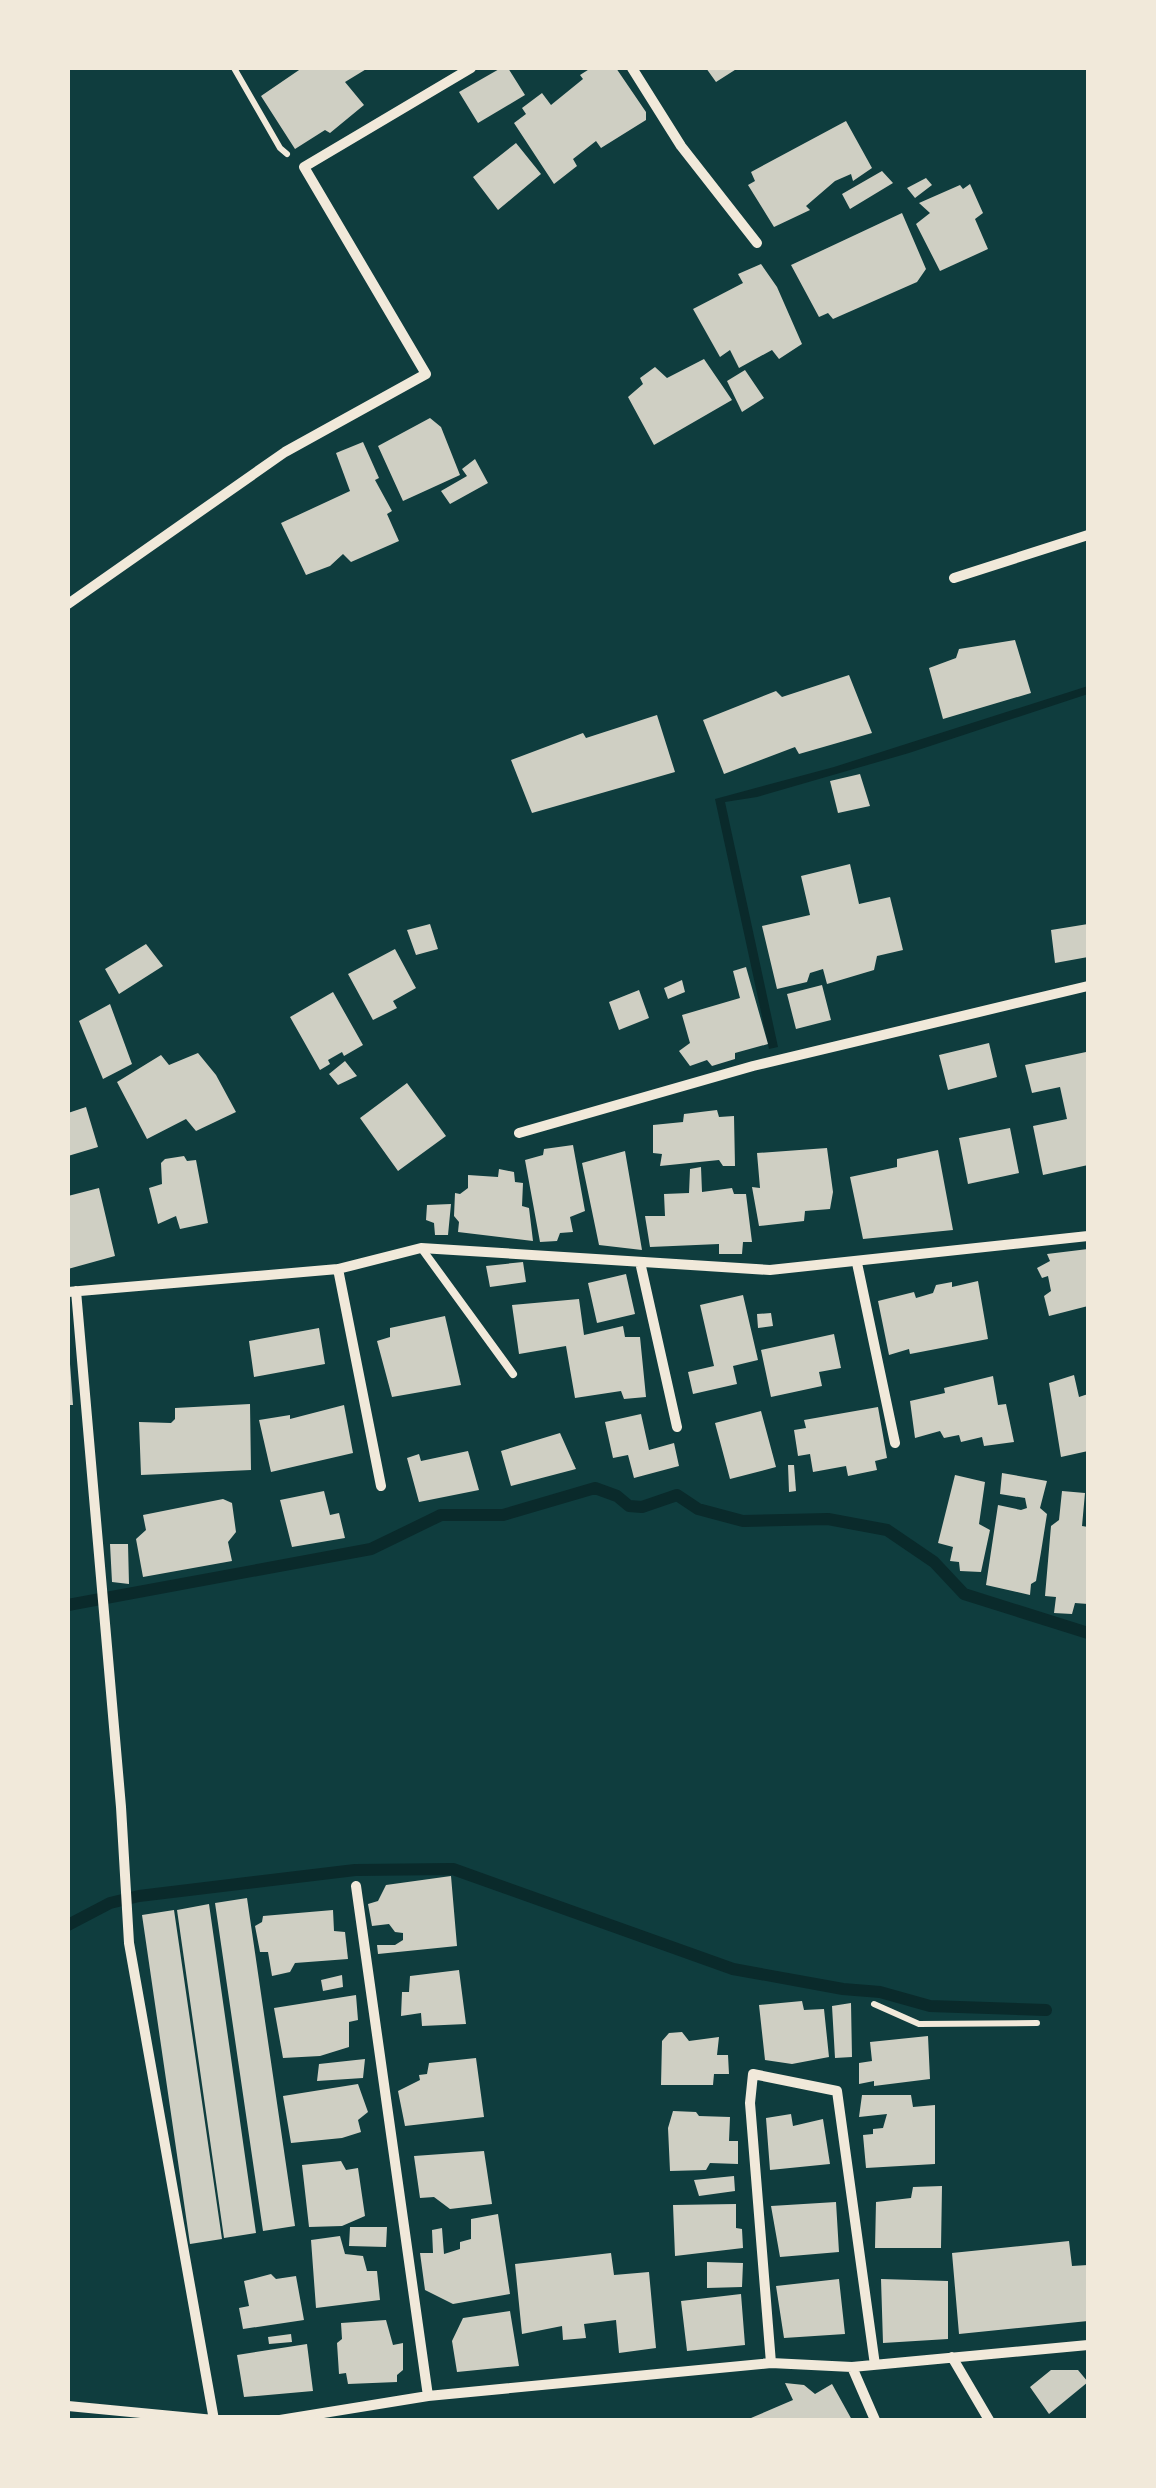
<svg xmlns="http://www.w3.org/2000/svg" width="1156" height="2488" viewBox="0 0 1156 2488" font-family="'Archivo Narrow',sans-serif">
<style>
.water{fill:#0a2a2b}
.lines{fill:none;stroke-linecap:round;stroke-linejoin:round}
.stream{stroke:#0a2a2b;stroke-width:12}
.building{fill:#cfcfc3}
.path{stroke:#f1e9da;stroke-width:6}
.service{stroke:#f1e9da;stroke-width:8}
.minor{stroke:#f1e9da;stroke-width:10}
</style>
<rect width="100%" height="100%" fill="#0f3d3e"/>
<path class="water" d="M1088,686v8l-179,59 -152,44 -32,5 53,245 -9,2 -54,-250 119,-32z"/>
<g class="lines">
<path class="stream" d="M68,1605l303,-56 70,-34h62l92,-27 22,8 12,10 13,1 35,-12 21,14 45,12 85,-2 59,11 47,32 30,32 124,39
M68,1925l42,-22 29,-7 216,-26 98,-1 280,100 110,20 37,3 50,14 116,4"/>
</g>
<path class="building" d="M302,68h66l-23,14 19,23 -34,28 -5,-3 -30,19 -34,-53z
M501,68h7l17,27 -47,28 -19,-31z
M591,68h25l30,44v8l-45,28 -5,-7 -23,18 4,7 -23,18 -40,-61 12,-9 -4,-6 20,-15 9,12 32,-26 -3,-4z
M706,68h32l-22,14z
M846,121l26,47 -19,13 -2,-7 -16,7 -29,25 4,4 -36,17 -26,-42 7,-4 -4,-9z
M516,143l25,31 -43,36 -25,-33z
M882,171l11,12 -43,26 -8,-15z
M926,178l6,7 -17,13 -8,-10z
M970,184l13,29 -8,6 13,30 -48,22 -24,-47 14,-11 -11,-10 41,-18 3,4z
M902,213l24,56 -9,13 -84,37 -5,-6 -9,4 -28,-52z
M761,264l16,23 25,57 -23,15 -7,-9 -33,18 -9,-18 -10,7 -27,-48 50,-26 -5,-9z
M704,359l28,41 -78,45 -26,-48 15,-13 -3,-6 15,-11 12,11z
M745,370l19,28 -22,14 -15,-31z
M430,418l11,9 19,48 -57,26 -25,-55z
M363,442l16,36 -4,2 17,31 -5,3 12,27 -48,21 -8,-8 -13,12 -24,9 -25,-52 69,-32 -14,-38z
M475,459l13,24 -38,21 -9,-13 26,-15 -5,-7z
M1015,640l16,53 -88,26 -14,-51 27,-10 3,-9z
M849,675l23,58 -73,21 -4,-7 -71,27 -21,-54 73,-29 6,6z
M657,715l18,57 -143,41 -21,-53 72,-27 3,5z
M860,774l10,32 -32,7 -8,-32z
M850,864l9,40 31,-7 13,53 -26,6 -3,14 -47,14 -4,-15 -13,4 -3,9 -30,7 -15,-63 48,-11 -9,-39z
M430,924l8,25 -22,6 -9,-25z
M1088,924v33l-33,6 -4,-33z
M146,944l17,22 -44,28 -14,-25z
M395,949l21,39 -23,13 4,7 -24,12 -25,-46z
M746,967l22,77 -33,9v6l-23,7 -5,-6 -17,6 -11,-15 11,-8 -8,-28 58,-17 -7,-27z
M682,980l3,12 -17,7 -4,-11z
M822,985l9,35 -35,9 -9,-35z
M639,990l10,28 -30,12 -10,-28z
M333,992l30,53 -19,11 -2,-4 -14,8 2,4 -10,6 -30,-53z
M110,1004l22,60 -29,15 -24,-58z
M989,1043l8,34 -49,13 -9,-35z
M1086,1052l2,113 -45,10 -10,-49 34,-7 -7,-32 -28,6 -7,-28z
M198,1053l18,22 20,37 -40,19 -10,-12 -39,20 -30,-57 44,-27 8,10z
M345,1061l12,15 -19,9 -9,-11z
M407,1083l39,53 -48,35 -38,-53z
M86,1107l12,40 -30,9v-43z
M717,1110l2,7 15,-1 1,50h-12l-4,-6 -59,6 2,-12 -9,-1v-28l30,-3 1,-8z
M1010,1128l9,45 -51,11 -9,-46z
M573,1145l12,66 -15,6 3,15 -13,1 -3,8 -17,1 -15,-82 18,-5 1,-6z
M827,1148l6,44 -3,17 -25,2 -1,10 -45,5 -7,-39 8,1 -3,-35z
M938,1150l15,80 -90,9 -13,-62 47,-10v-8z
M625,1151l17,99 -43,-5 -17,-82z
M184,1156l3,5 9,-1 12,63 -28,6 -4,-13 -18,8 -9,-36 13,-4 -1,-21 4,-4z
M701,1167l1,25 30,-4 2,6h12l6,48h-9l-1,12h-23v-10l-69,3 -5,-31h20l-1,-22 25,-1 1,-24z
M499,1169l15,3 1,10 8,1 -1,23 7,2 4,33 -75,-9 1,-10 -5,-6 1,-23 5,1 8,-6v-13l30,2z
M99,1188l16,68 -47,13v-73z
M451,1204l-3,31h-13l-1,-12 -8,-3 1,-15z
M1088,1249v57l-39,10 -5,-20 7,-5 -3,-15 -6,2 -5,-10 13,-7 -3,-7z
M523,1262l3,20 -36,5 -4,-21z
M626,1274l9,40 -38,9 -9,-40z
M978,1281l10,58 -78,15 -1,-5 -20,6 -11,-54 36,-9 2,6 17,-5 3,-8 16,-3v5z
M743,1295l15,65 -25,6 4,18 -44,10 -5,-22 26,-6 -14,-61z
M579,1299l5,36 39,-9 2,11h15l6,60 -22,2 -3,-8 -46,7 -9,-52 -47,8 -7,-49z
M771,1313l2,13 -15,2 -1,-14z
M445,1316l16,69 -69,12 -15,-56 13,-4v-9z
M319,1328l6,36 -71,13 -5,-36z
M834,1334l7,34 -22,4 3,14 -51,11 -10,-47z
M68,1364h2l3,41h-5z
M1074,1375l5,22 9,-3v57l-27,6 -12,-74z
M993,1376l5,29 8,-1 8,38 -30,4 -2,-9 -21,5 -2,-7 -15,3 -4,-7 -25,7 -5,-37 35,-8 -1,-5z
M250,1404l1,66 -110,5 -2,-53 32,1 4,-4v-11z
M344,1405l9,48 -82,19 -12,-52 31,-5v4z
M878,1407l9,51 -12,3 2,9 -29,6 -2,-10 -33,6 -3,-18 -12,2 -4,-26 12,-2 -2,-8z
M761,1411l15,56 -46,12 -15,-56z
M641,1414l8,36 25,-7 5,23 -45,12 -6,-23 -15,3 -8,-36z
M560,1433l16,36 -65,17 -10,-35z
M468,1451l11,39 -60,12 -12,-44 12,-4 2,7z
M788,1465h6l2,26 -7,1z
M1002,1473l45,8 -7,27 7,6 -6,38 -5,29 -5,3 -1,11 -44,-10 12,-80 23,5 6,-2 -2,-10 -25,-4z
M955,1475l30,7 -6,42 11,6 -9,42 -21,-1 -1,-9 -9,-1 3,-14 -15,-4z
M324,1491l6,24 9,-2 6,25 -53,9 -12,-47z
M1062,1491l23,2 -3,33 6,1v77l-13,-1 -3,11 -18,-1 2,-16 -11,-1 6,-70 8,-6z
M223,1499l9,4 4,29 -8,10 4,19 -89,16 -7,-38 10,-9 -3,-15z
M110,1544h18l1,40 -17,-2z
M451,1876l6,70 -79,8 -1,-9h18l8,-5v-7l-8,-1 -6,-8 -17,2 -4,-22 10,-3 8,-16z
M247,1898l48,328 -32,5 -48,-328z
M209,1904l47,329 -32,5 -47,-328z
M174,1910l48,329 -32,5 -48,-329z
M333,1910l1,21 11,1 3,27 -53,4 -5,9 -18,4 -4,-24h-8l-5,-26 7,-4 1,-6z
M459,1970l7,54 -44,2 -1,-13 -20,3 1,-24h7l1,-16z
M342,1975l1,12 -20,4 -2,-11z
M356,1995l2,25 -9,2v25l-29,9 -37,2 -9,-50z
M802,2001l2,9 20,-1 5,48 -37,7 -27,-4 -6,-55z
M851,2003l1,54 -17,1 -3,-52z
M682,2032l7,9 30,-4 -2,18h11l1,19h-15l-1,11h-52l1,-44 7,-8z
M928,2036l2,43 -56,7v-5l-15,3v-21l13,-2 -2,-19z
M476,2058l8,59 -79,9 -7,-35 22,-11 -1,-5 8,-1 2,-11z
M365,2059l-2,19 -46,3 2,-17z
M358,2084l10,28 -10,8 3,12 -19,6 -51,5 -8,-47z
M862,2095h49l2,12 22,-2v59l-69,4 -3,-33 10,-1v-5l10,-1 4,-14 -28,3z
M673,2111l23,1 3,4 31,1 -1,24h9v23l-28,-1 -4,7 -36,1 -2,-43z
M791,2114l2,12 30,-7 7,45 -60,6 -4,-52z
M484,2151l8,53 -42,5 -16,-12 -14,1 -6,-42z
M341,2161l5,9 12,-2 7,48 -23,10 -33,1 -7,-62z
M734,2176l1,15 -36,5 -5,-16z
M942,2186l-1,62h-66l1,-46 35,-4 2,-11z
M836,2202l3,50 -59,5 -9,-51z
M736,2204v24l6,1 1,19 -68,8 -2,-51z
M498,2214l12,80 -57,10 -28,-14 -5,-37h13l-1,-23 10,-2 2,26 16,-5v-7l11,-3v-20z
M350,2227h37l-1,20 -37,-1z
M340,2236l5,18 18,2 4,15h10l3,29 -64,8 -5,-68z
M1069,2241l3,25 16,-1v56l-129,13 -7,-81z
M611,2253l3,22 35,-3 7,76 -37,5 -3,-33 -32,4 2,14 -23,2 -1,-14 -40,8 -7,-70z
M707,2262l36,1 -1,24 -35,1z
M271,2274l5,5 20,-3 8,44 -61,9 -4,-21 10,-2 -5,-25z
M839,2279l6,55 -61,4 -8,-52z
M881,2279l67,2v58l-65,4z
M741,2294l4,51 -58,6 -6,-50z
M510,2311l9,55 -62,6 -5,-31 11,-23z
M386,2320l7,25 10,-2v27l-6,5v7l-49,2 -2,-11 -7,1 -2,-31 5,-4 -1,-16z
M291,2334l1,8 -23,2 -1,-7z
M307,2344l6,47 -69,6 -7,-42z
M1051,2370h27l10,12 -39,32 -19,-27z
M785,2383l19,2 11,9 17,-10 20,36h-99l-2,-2 42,-18z"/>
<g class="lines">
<path class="path" d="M234,68l46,80 7,6
M874,2004l45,20 118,-1"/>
<path class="service" d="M422,1249l91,125"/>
<path class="minor" d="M632,68l49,78 76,97
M954,578l134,-43
M68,604l217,-152 141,-78 -122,-207 167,-99
M519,1133l234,-67 335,-80
M640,1262l37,165
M857,1263l38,180
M338,1269l43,217
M76,1291l45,516 8,136 85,477
M68,1292l270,-23 83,-21 349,22 318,-34
M356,1886l72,510
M952,2357l37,63
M771,2363l-21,-260 3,-29 84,17 38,274
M852,2367l23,53
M68,2406l146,14h66l148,-24 343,-33 81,4 236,-22"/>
</g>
<rect width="1156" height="2488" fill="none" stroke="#f1e9da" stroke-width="140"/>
</svg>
